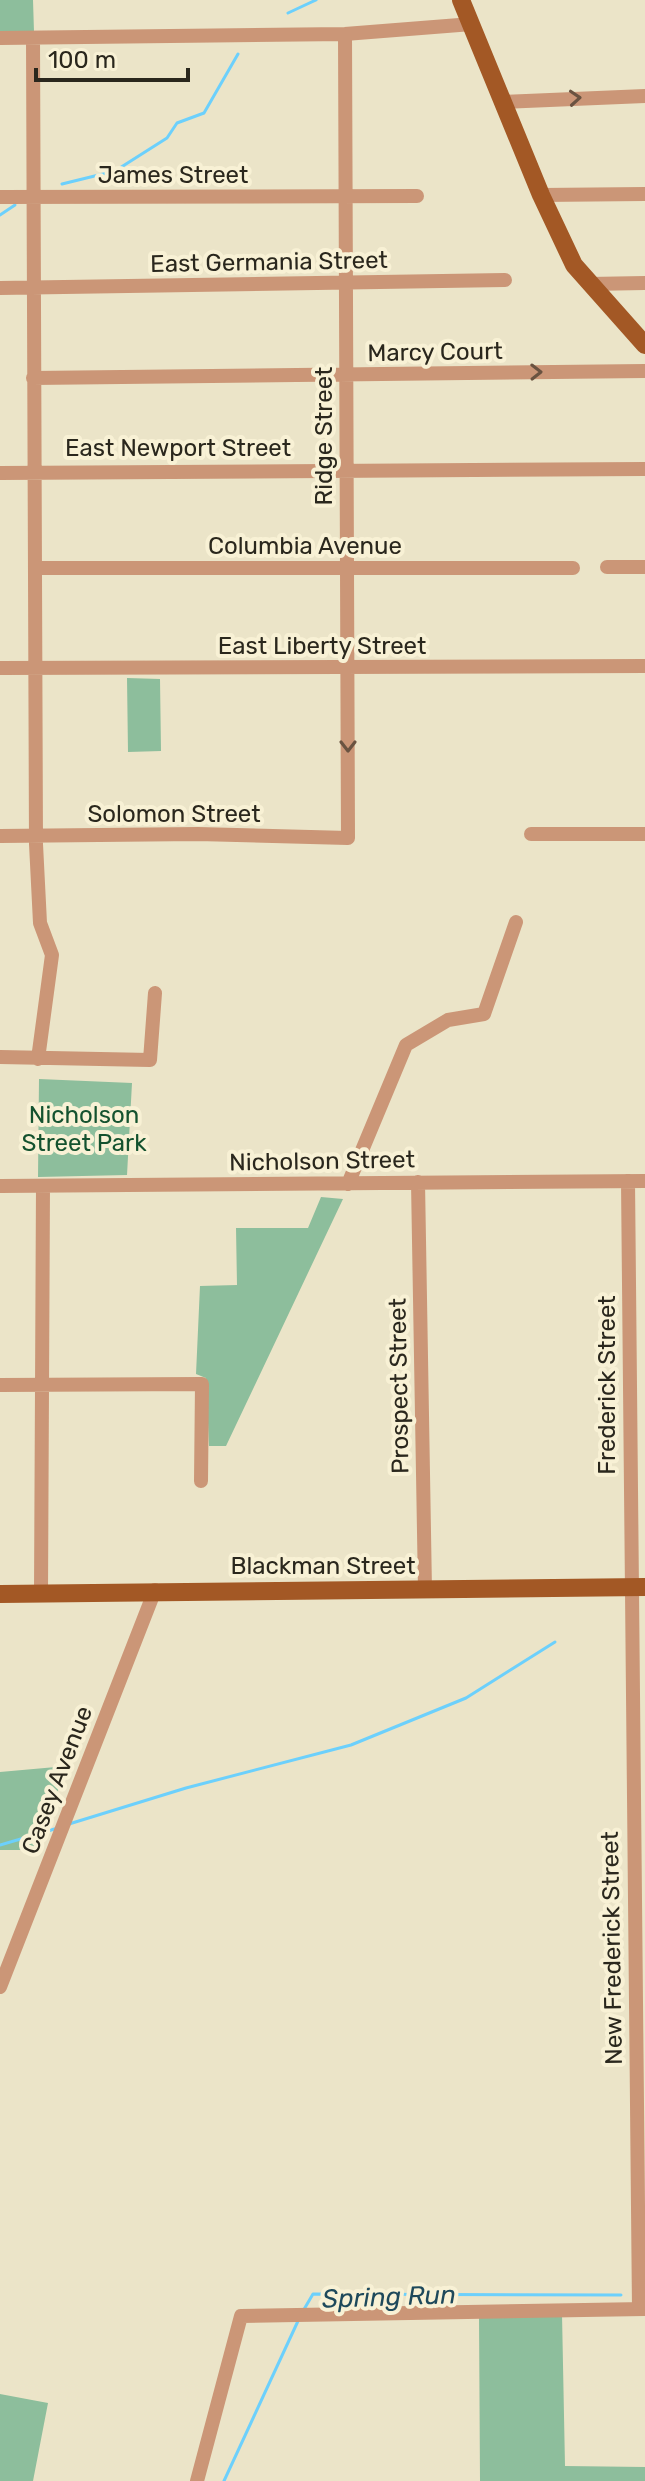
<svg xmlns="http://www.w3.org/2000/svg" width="645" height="2481" viewBox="0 0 645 2481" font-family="Rubik,sans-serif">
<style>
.green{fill:#8dbe9c}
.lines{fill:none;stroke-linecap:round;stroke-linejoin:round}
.stream{stroke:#6cd0fc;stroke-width:3}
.minor{stroke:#cb9677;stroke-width:14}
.major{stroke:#a35825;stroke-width:18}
.oneway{stroke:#6a5341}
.labels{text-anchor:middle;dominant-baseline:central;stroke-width:8;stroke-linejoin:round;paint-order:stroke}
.street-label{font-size:24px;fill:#2a271d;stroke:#f8f1d5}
.park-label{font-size:24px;fill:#14522f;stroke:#f8f1d5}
.water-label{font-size:26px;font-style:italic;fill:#1e495b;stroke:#f8f1d5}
</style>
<rect width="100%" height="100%" fill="#ebe4c8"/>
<path class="green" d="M0,0h33l1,32h-34z
M127,678l33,1 1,72 -33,1z
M39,1079l93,4 -5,92 -89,2z
M321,1197l22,2 -117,247h-17l-3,-68 -10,-4 4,-88 37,-1 -1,-57h72z
M67,1766l-31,84h-36v-78z
M562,2314l3,152 80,1v14h-165l-1,-165z
M0,2394l48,9 -15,78h-33z"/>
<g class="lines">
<path class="stream" d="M288,13l28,-13
M62,184l53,-13 52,-33 10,-15 27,-10 34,-59
M0,215l15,-10
M69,1824l117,-36 165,-43 115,-47 89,-56
M0,1845l58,-17
M303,2311l10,-17 308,1
M224,2481l74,-160"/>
<path class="minor" d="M0,38l345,-4 127,-10
M33,38l3,806 4,79 12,32 -14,104
M504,102l141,-6
M541,195l104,-1
M0,197l417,-1
M589,284l56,-1
M0,288l505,-8
M33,378l612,-7
M0,473l645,-4
M607,567h38
M36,568h537
M0,668l645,-2
M531,834h114
M0,836l198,-2 150,4 -3,-804
M0,1057l150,3 5,-67
M628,1181l11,1128
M418,1182l7,408
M348,1184l58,-139 42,-25 36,-6 32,-92
M0,1186l645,-5
M0,1385l202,-1 -1,97
M41,1593l2,-407
M0,1987l155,-397
M197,2481l44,-165 404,-7"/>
<path class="major" d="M461,0l80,195 33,70 71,80
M0,1594l645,-7"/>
</g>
<defs><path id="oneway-chevron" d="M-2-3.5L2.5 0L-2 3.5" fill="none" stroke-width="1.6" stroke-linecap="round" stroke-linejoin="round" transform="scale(2)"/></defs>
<g class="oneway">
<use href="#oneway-chevron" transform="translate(575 98) rotate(-4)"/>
<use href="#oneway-chevron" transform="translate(536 372) rotate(-1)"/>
<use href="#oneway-chevron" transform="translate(348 746) rotate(90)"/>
</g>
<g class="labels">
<g class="street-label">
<text x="173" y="175">James Street</text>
<text transform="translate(269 262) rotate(-1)">East Germania Street</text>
<text transform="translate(435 352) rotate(-1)">Marcy Court</text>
<text transform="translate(324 436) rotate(-90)">Ridge Street</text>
<text x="178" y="448">East Newport Street</text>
<text x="305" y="546">Columbia Avenue</text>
<text x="322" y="646">East Liberty Street</text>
<text x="174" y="814">Solomon Street</text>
<text transform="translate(322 1161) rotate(-1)">Nicholson Street</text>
<text transform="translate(607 1385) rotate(-90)">Frederick Street</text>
<text transform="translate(399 1386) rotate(-91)">Prospect Street</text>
<text x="323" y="1566">Blackman Street</text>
<text transform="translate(57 1780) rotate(-69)">Casey Avenue</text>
<text transform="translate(612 1948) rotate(-91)">New Frederick Street</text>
</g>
<g class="park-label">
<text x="84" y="1115">Nicholson<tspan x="84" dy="28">Street Park</tspan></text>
</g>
<g class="water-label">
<text transform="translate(389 2297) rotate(-2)">Spring Run</text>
</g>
</g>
<path d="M36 68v12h152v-12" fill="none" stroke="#2a271d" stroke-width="4"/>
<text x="48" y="68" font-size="24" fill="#2a271d" stroke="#f8f1d5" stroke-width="6" paint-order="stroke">100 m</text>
</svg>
